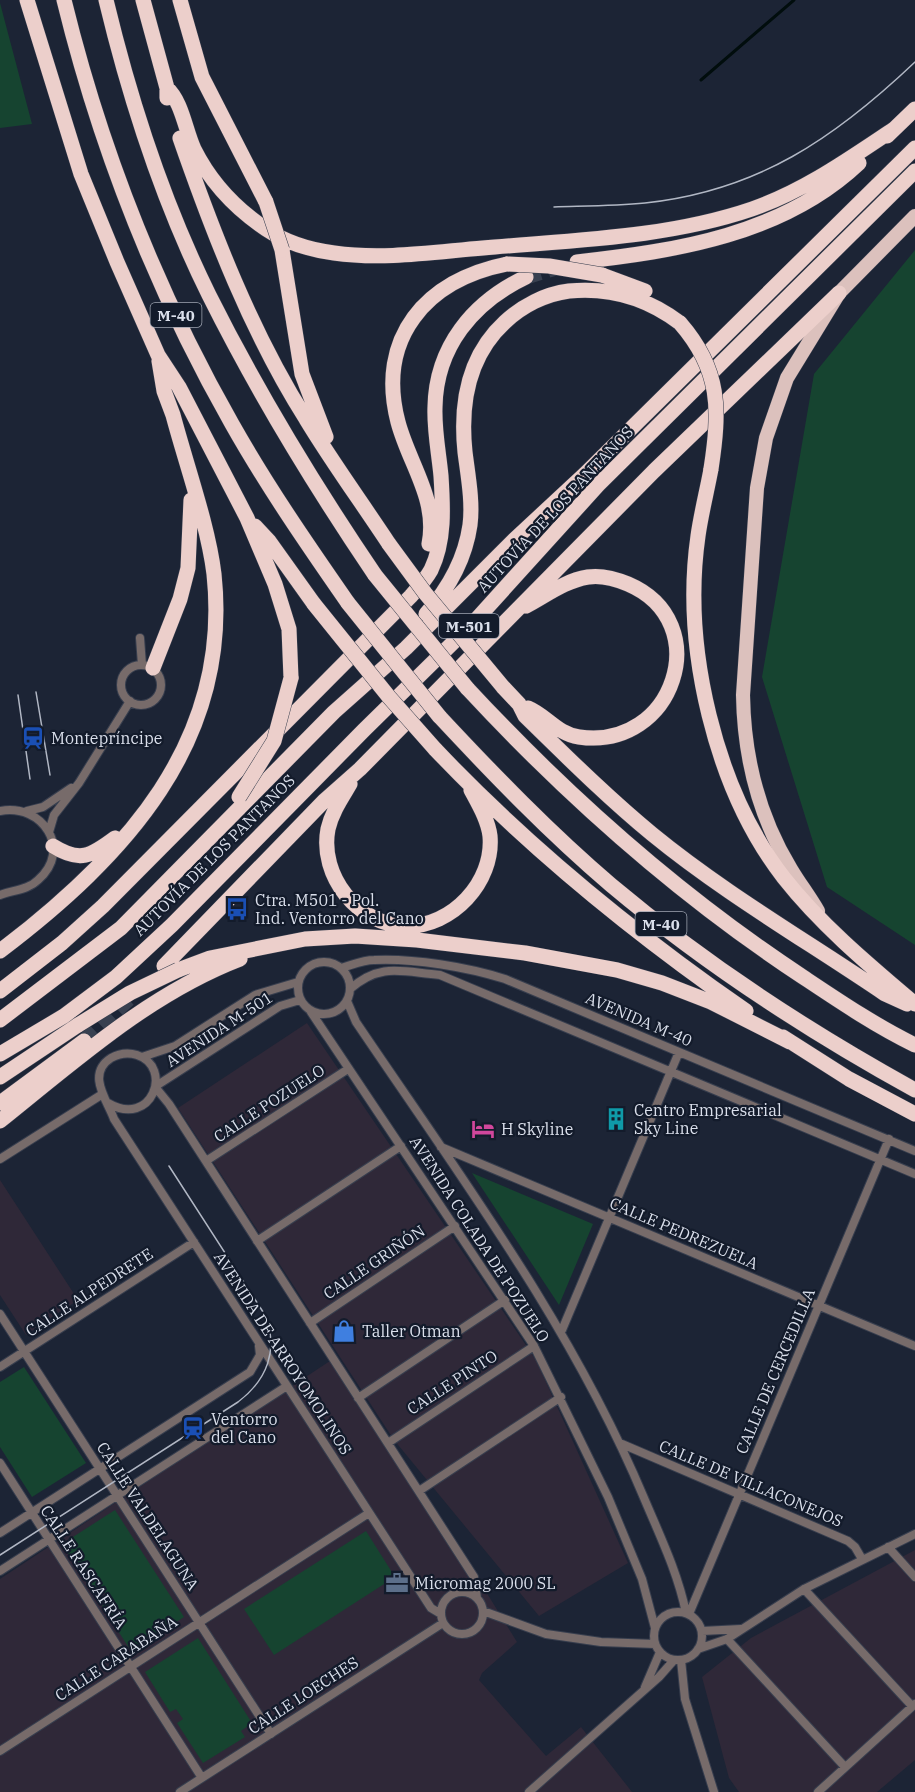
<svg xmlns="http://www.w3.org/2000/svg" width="915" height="1792" viewBox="0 0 915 1792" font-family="'IBM Plex Serif',serif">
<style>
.industrial{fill:#2f2838}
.green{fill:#164430}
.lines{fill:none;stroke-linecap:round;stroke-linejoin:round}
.stream{stroke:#010d0d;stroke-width:3}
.motorway-tunnel{stroke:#384050;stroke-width:15;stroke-dasharray:15 8;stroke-linecap:butt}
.minor-casing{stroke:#373e4e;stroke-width:10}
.trunk-casing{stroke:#373e4e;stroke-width:15}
.motorway-casing{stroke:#373e4e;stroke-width:16}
.minor{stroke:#776b6a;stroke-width:8}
.trunk{stroke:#dcc1bd;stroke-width:14}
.motorway{stroke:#eccfcb;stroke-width:15}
.tram{stroke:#b1b7c4;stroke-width:1.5}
.motorway-bridge-casing{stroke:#373e4e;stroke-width:16;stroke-linecap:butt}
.motorway-bridge{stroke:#eccfcb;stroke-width:15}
.labels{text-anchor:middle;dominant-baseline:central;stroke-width:4.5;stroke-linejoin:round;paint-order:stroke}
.shield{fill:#131b2b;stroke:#9ea4b1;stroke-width:1.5}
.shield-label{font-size:15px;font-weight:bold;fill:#dadfeb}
.street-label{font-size:16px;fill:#dadfeb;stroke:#131b2b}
.poi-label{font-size:16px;fill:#dadfeb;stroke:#131b2b;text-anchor:start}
</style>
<rect width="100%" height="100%" fill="#1c2435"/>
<path class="industrial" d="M307,1023l229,337 92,203 -89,53 -145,-176 -216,-332z
M0,1180l78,120 -52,35 -26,-40z
M336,1357l93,142 88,143 -35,31 -3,7 67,76 35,-29 51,65h-632v-213z
M915,1550v210l-38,32h-138l-10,-14 -27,-101 49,-39z"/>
<path class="green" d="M0,3l32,121 -32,4z
M915,250v695l-88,-58 -65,-210 52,-303z
M472,1173l121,51 -34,81z
M24,1367l62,96 -54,34 -32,-50v-65z
M115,1510l69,107 -53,34 -29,-45 8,-5 -10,-16 -8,5 -30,-46z
M366,1531l29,46 -121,78 -30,-46z
M198,1638l54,85 -11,8 4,6 -42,26 -26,-40 6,-4 -7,-10 -6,3 -25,-40z"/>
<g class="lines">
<path class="stream" d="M701,80l93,-80"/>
<path class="motorway-tunnel" d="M526,277l33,-10
M84,1041l48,-45"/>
<g class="minor-casing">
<path id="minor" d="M140,638l2,27
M121 685a20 20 0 1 1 40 0a20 20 0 1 1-40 0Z
M0,811c43,-8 73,39 38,69 -10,10 -25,10 -38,15
M27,811l16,-4 28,-19
M49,832l5,-17 25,-32 51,-82
M298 988a26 26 0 1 1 52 0a26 26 0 1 1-52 0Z
M341,968c11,-3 22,-8 33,-8 39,-2 93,7 131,19l410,172
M350,989c31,-27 52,-17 90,-14l475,199
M347,1001l9,21c104,154 216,304 288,476 16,38 34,75 42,115
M311,1012l223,334 74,151 34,82 13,49
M142,1057l33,-11 80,-51 43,-13
M156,1086l124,-80 20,-6
M156,1088l13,16 305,473 3,21
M108,1103c44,26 66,-36 29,-48 -9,-3 -17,-2 -26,3 -25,16 -4,42 3,61l317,489 10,6
M441,1147l474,199
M0,1159l101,-64
M206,1161l142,-92
M257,1241l144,-95
M0,1314l271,420
M310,1323l145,-97
M562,1330l117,-278
M0,1367l194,-125
M358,1398l147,-98
M388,1443l146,-97
M622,1444l226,97 7,6 7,12
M0,1463l202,315
M419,1491l142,-94
M0,1533l250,-161 10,-17 -1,-9
M888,1547l27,30
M0,1571l287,-185
M804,1589l108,117
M441 1613a21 21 0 1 1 42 0a21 21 0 1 1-42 0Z
M483,1611l63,23 55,8 54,2
M654 1636a24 24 0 1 1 48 0a24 24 0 1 1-48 0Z
M689,1614l200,-475
M702,1631l39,-2
M727,1639l118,128
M698,1649l29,-10 77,-50 111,-55
M681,1660l4,39 29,93
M645,1687l15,-35
M0,1751l369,-238
M180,1792l263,-169
M529,1792l130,-115 15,-17
M818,1792l97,-88"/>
</g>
<g class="trunk-casing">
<path id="trunk" d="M818,911c-8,-14 -18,-27 -27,-42 -33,-54 -47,-112 -48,-174l14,-207 9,-50 21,-60 52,-85 76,-77"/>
</g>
<g class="motorway-casing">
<path id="motorway" d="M27,0l54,174 36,88 41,93 21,32 68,131 28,66 14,45 2,49
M64,0c36,147 93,292 168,424 35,62 75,120 116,179
M106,0c24,100 57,202 103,295 49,98 105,190 166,280
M143,0l24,88v10
M180,0l22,77 64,125
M167,88c15,14 18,41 27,61 16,32 42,60 72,80 19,13 45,21 68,24 49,7 100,-1 149,-5 90,-8 184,-10 269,-39 52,-18 97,-50 142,-80
M887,136l28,-27
M180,138c33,95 72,196 126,281 26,43 56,84 83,125
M282,250l20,124 24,63
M577,262c99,-11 206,-27 282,-99
M602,275l43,16
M711,469c-4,22 -10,45 -13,67 -16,111 17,253 86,342 37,47 85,87 131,126
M255,526l14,15 45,63
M429,544c9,-45 -20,-80 -31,-122 -22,-84 28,-142 109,-158
M526,606c21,-11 38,-25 62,-29 13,-2 28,2 40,7 89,38 46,167 -49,153 -22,-3 -32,-21 -51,-29
M426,614c23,-26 39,-54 44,-89 3,-23 -2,-49 -5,-73 -5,-48 3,-96 40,-130 17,-16 40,-28 64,-31 42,-4 78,7 111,32
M153,668l27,-69 8,-31 3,-68
M503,687l16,17 6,12c41,40 82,81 127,118 72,59 155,107 233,160l22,10
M467,688c102,110 210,206 336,289 36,24 73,49 112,68
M439,716c55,59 111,117 172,169 94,79 197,146 304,205
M435,749c93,98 200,185 311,262
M350,784c-9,15 -18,28 -22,45 -9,47 30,96 78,97 46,1 88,-44 84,-90 -2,-16 -11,-31 -19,-46
M53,846c27,17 38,10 62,-8
M0,951c124,-94 232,-209 214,-377 -6,-49 -28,-110 -41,-159l-9,-24 -5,-30
M164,966l161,-166 35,-31 294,-298 185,-178
M178,970l32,-12 95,-19 50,-3 62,4 108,13 92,17 45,13 49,19 79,40
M0,991l62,-48 41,-37 308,-310c7,-8 15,-17 20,-26 14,-29 12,-63 10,-94 -2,-22 -7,-46 -6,-69 1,-60 38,-105 91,-130
M0,1020l121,-92 213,-216 72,-64 108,-108 71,-66 330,-326
M783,1037l66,42 66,35
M0,1054l64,-38 52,-39 56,-52 192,-195 110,-108 124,-137 317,-314
M0,1077l78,-52
M0,1103l84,-62
M0,1121c75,-60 149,-127 240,-162"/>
</g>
<use href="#minor" class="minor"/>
<use href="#trunk" class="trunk"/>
<use href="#motorway" class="motorway"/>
<path class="tram" d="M554,207c30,-1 61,-1 91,-4 113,-12 190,-65 270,-141
M36,692l14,83
M18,695l12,84
M0,1555l238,-153c29,-22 41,-52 27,-87l-96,-149"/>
<g class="motorway-bridge-casing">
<path id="motorway-bridge" d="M266,202l16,48
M507,264l42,2 53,9
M680,323c41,47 40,87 31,146
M389,544l36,49 78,94
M375,575l92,113
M348,603l91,113
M314,604l75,93 46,52
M239,797l35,-56 17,-63
M78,1025l52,-32 48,-23"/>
</g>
<use href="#motorway-bridge" class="motorway-bridge"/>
</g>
<defs>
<g id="station-bare" transform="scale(1.8)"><path d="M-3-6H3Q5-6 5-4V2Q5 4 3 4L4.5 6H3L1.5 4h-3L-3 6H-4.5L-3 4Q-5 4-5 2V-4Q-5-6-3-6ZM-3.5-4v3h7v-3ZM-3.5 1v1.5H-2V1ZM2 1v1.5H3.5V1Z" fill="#1a4fb4" stroke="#131b2b" stroke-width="2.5" paint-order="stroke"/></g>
<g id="bus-bare" transform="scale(1.8)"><path d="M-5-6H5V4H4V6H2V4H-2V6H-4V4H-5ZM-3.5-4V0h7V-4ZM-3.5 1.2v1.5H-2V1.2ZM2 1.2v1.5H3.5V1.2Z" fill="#1a4fb4" stroke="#131b2b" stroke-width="2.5" paint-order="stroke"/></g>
<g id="building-bare" transform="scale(1.8)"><path d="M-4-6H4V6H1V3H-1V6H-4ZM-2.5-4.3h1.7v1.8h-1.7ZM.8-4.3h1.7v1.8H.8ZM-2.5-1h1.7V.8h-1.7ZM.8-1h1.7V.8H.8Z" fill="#0f9aa8" stroke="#131b2b" stroke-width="2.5" paint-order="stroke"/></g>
<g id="hotel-bare" transform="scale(1.8)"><path d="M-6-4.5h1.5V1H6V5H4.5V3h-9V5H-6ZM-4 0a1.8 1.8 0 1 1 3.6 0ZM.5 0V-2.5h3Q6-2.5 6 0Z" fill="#d1479c" stroke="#131b2b" stroke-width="2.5" paint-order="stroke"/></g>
<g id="shop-bare" transform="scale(1.8)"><path d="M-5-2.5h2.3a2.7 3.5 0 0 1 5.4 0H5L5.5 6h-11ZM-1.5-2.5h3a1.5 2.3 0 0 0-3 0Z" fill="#3f7fe0" stroke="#131b2b" stroke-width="2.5" paint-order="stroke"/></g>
<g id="office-bare" transform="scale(1.8)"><path d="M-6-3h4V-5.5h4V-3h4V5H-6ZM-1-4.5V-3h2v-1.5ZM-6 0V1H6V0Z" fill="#5c6f8a" stroke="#131b2b" stroke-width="2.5" paint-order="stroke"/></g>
</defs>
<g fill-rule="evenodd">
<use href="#station-bare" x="33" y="738"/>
<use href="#bus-bare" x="237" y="909"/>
<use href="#building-bare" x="616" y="1119"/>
<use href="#hotel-bare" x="483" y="1129"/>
<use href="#shop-bare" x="344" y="1331"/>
<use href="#station-bare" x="193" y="1428"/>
<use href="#office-bare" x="397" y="1583"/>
</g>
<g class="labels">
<g class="shield">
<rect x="150.5" y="303" width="51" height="24" rx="4.5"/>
<rect x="439" y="614" width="60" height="24" rx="4.5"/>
<rect x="635.5" y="912" width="51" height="24" rx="4.5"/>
</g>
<g class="shield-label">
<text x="176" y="315">M-40</text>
<text x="469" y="626">M-501</text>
<text x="661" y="924">M-40</text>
</g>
<g class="street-label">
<text transform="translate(555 509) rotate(-47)">AUTOVÍA DE LOS PANTANOS</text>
<text transform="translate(214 855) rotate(-45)">AUTOVÍA DE LOS PANTANOS</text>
<text transform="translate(639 1019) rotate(23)">AVENIDA M-40</text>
<text transform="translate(219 1029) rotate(-33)">AVENIDA M-501</text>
<text transform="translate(269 1103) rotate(-33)">CALLE POZUELO</text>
<text transform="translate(684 1233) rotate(23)">CALLE PEDREZUELA</text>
<text transform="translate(480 1239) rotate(57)">AVENIDA COLADA DE POZUELO</text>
<text transform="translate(374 1262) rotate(-34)">CALLE GRIÑÓN</text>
<text transform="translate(89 1292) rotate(-33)">CALLE ALPEDRETE</text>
<text transform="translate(283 1353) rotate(57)">AVENIDA DE ARROYOMOLINOS</text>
<text transform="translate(775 1371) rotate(-67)">CALLE DE CERCEDILLA</text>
<text transform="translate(452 1382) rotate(-33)">CALLE PINTO</text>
<text transform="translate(751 1483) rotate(23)">CALLE DE VILLACONEJOS</text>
<text transform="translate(148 1516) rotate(57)">CALLE VALDELAGUNA</text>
<text transform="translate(84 1567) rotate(57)">CALLE RASCAFRÍA</text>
<text transform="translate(116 1658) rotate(-33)">CALLE CARABAÑA</text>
<text transform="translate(303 1695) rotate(-33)">CALLE LOECHES</text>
</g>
<g class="poi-label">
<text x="51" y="738">Montepríncipe</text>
<text x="255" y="900">Ctra. M501 - Pol.<tspan x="255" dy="18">Ind. Ventorro del Cano</tspan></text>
<text x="634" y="1110">Centro Empresarial<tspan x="634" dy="18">Sky Line</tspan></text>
<text x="501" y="1129">H Skyline</text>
<text x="362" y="1331">Taller Otman</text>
<text x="211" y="1419">Ventorro<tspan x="211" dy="18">del Cano</tspan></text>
<text x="415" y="1583">Micromag 2000 SL</text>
</g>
</g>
</svg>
